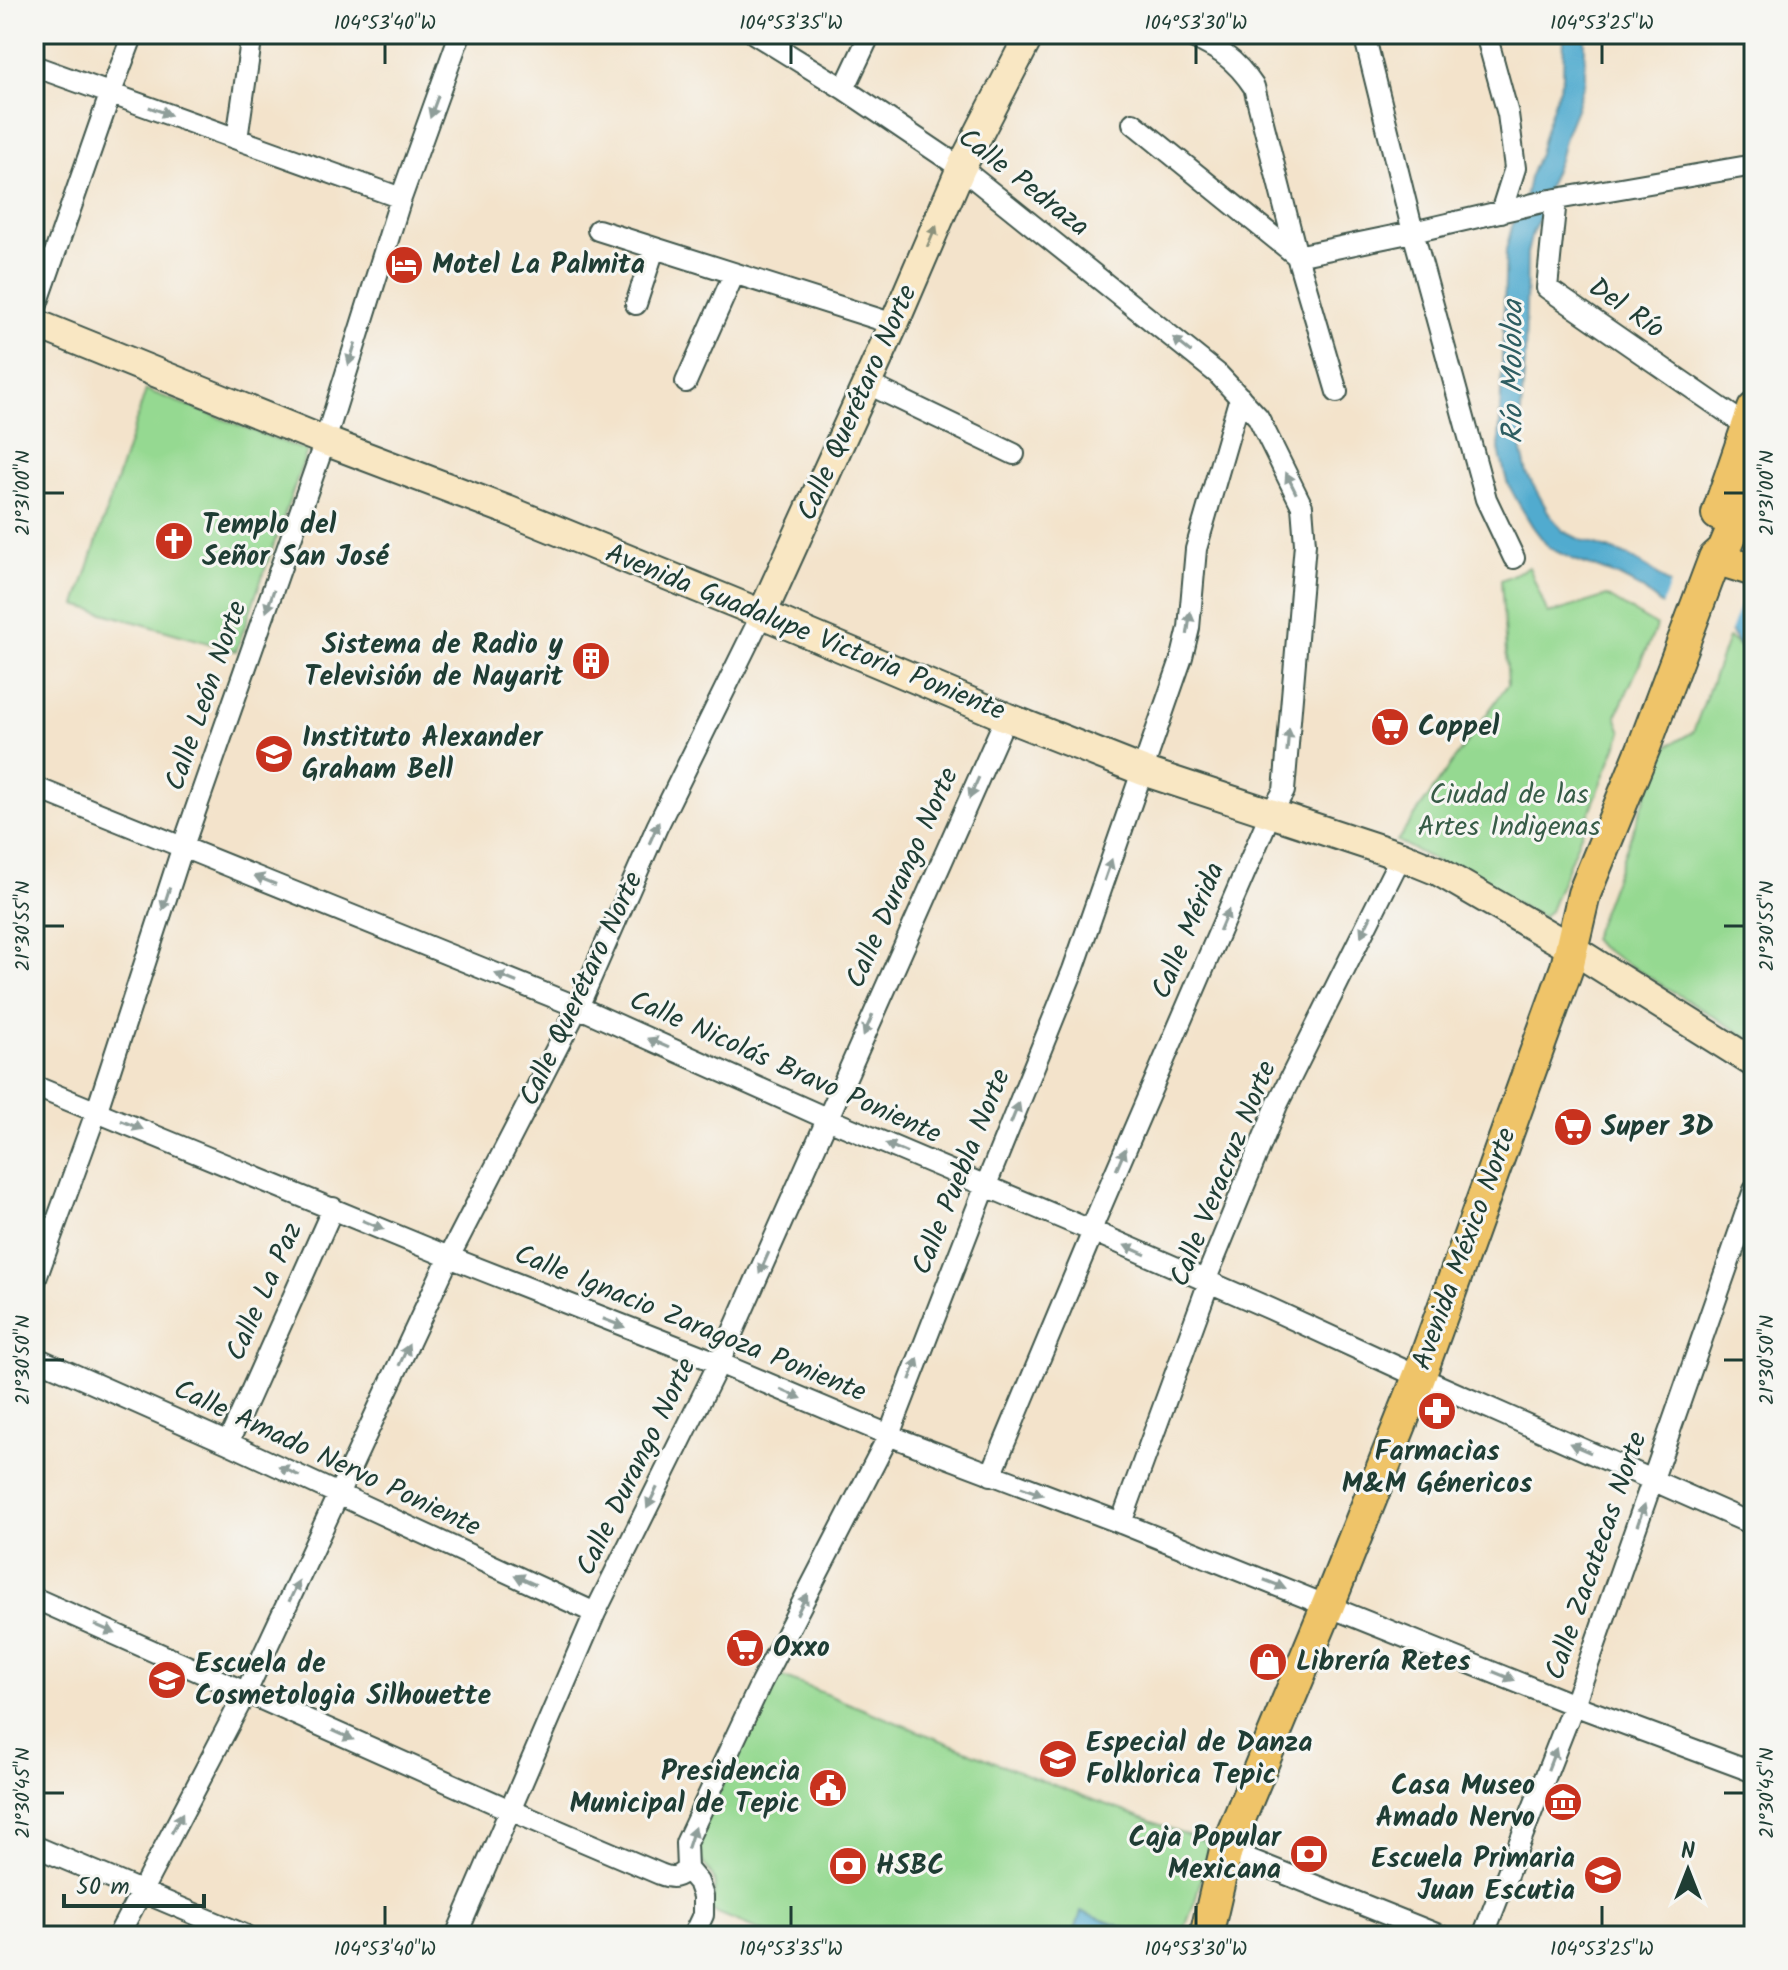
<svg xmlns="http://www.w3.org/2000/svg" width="1788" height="1970" viewBox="0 0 1788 1970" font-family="Kalam,sans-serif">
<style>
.green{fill:#95d991;stroke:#5a8b62;stroke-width:2}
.water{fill:#51abcf;stroke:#387482;stroke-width:2}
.pier{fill:#f3e3cb}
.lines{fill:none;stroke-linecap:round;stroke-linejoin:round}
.street-casing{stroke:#3f564b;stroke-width:24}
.secondary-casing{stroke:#3f564b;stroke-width:32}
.primary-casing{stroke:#3f564b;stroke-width:36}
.street{stroke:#fff;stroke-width:20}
.secondary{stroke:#f9e7c3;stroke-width:28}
.primary{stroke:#efc469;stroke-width:32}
.oneway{fill:#8f9e9a}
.oneway2{fill:#8c927c}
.ticks{fill:none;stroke:#1f3d34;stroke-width:3}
.labels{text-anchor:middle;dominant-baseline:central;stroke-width:6;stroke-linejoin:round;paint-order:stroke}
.street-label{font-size:28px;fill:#1f3d34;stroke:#f6f6f2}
.poi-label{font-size:28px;font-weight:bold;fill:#1f3d34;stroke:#f6f6f2;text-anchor:start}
.park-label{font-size:28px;fill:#375c47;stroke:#f6f6f2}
.water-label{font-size:30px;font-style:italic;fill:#2e5e62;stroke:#f6f6f2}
.neatline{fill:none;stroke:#1f3d34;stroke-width:3}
.ticks-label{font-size:20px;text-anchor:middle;fill:#1f3d34}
</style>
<rect width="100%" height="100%" fill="#f6f6f2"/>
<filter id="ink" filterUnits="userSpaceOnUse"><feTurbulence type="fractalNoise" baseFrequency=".0125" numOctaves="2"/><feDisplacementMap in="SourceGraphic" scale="16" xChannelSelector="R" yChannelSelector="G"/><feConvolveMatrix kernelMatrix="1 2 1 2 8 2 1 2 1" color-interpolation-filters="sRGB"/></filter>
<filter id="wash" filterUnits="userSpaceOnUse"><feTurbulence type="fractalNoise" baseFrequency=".006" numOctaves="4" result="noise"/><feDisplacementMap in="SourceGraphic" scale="32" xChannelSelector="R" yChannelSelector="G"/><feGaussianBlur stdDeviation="1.8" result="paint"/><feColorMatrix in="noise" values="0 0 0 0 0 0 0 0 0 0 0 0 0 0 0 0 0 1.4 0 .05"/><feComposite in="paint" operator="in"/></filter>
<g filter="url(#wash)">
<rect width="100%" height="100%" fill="#f3e3cb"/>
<path class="green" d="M146,390l161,61 -71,200 -160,-46z
M1529,567l19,47 59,-18 50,30 -41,90 6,16 -72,179 -8,6 -145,-76 111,-157 -7,-104z
M1728,638c21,9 18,34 26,52v351l-156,-95 -6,-7 72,-191 29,-16z
M773,1673l257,103 176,66 3,5 -14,54 -13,35h-408l-64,-26c11,-35 2,-33 -17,-60z"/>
<path class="water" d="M1564,34h21v46l-9,29 -10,24 -7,27 -10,24 -5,25 -12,24 -5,20 -2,106 -4,52v36l6,27 23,41 13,16 18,9 47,16 25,15 19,15 82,23v81c-4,-9 -3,-18 -6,-27 -5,-17 -20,-33 -31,-47l-27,-2 -28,-9 -21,-17 -23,-12 -46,-17 -23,-11 -16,-21 -14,-23 -12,-22 -8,-32 7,-200 6,-24 12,-24 5,-24 10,-25 7,-26 17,-51z
M1081,1912l55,20 -2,4h-41l-18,-6z"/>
<path class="pier" d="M1671,580l24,9 46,12 -13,36 -13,-17 -26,-2 -28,-9z"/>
</g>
<g filter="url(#ink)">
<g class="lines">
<g class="street-casing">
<path id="street" d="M755,34l89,55 117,79 257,206 40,43 44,89 3,38 -21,247 -14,23 -175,406 -6,21 -98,234
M1186,34c32,15 48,23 68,53l43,169 40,136
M1364,34l49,198 73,267 28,59
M1486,34l22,80 7,54 -14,44
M34,66l367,132
M844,89l26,-55
M1133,123l164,133 116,-24 138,-32 203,-35
M237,139l15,-105
M1556,199l-9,89 207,143
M598,230l296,94
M636,304l18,-55
M34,313l77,-221 22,-58
M686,382l48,-108
M868,384l146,70
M34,787l544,220 250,112 255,108 188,82 148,68 335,148
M34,1086l415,171 270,106 177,75 225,85 458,184 175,65
M34,1284l63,-174 86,-264 142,-405 76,-243 59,-164
M34,1357l194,86 367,170
M228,1443l105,-235
M1121,1523l85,-233 2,-16 69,-169 124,-249
M34,1598l483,215 143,61c13,5 17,4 27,-5
M34,1846l213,90
M1226,1850l215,86
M118,1936l128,-244 203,-435 129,-250 79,-180 105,-213
M456,1936l139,-323 124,-250 287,-646
M693,1936l10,-21v-19l-5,-14 -11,-13 -1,-26 75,-160 128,-248 97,-250 87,-215 109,-313 7,-29 7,-79 44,-152
M1483,1936l94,-240 177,-506"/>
</g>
<g class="secondary-casing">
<path id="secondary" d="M34,323l291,118 182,69 255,104 244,103 137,54 258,85 37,15 133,77 183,115
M762,614l132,-290 67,-156 69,-134"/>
</g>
<g class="primary-casing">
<path id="primary" d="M1718,514l36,-105
M1715,558l39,12
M1206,1936l20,-86 102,-245 91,-228 148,-410 17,-73 60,-147 71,-189 9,-8 30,-72"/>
</g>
<use href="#street" class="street"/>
<use href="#secondary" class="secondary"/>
<use href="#primary" class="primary"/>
</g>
<defs><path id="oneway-solid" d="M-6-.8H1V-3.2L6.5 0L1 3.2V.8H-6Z" transform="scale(2)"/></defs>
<g class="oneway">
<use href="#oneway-solid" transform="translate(434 107) rotate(110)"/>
<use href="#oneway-solid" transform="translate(160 111) rotate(20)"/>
<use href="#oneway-solid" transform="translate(1182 345) rotate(-141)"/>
<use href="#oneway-solid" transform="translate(352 354) rotate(107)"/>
<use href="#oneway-solid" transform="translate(1291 483) rotate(-116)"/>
<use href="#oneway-solid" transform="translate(270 601) rotate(109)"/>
<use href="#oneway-solid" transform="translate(1189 623) rotate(-82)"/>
<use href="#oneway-solid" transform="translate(1288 740) rotate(-85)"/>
<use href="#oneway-solid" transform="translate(974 788) rotate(114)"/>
<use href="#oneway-solid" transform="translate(654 833) rotate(-66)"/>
<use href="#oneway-solid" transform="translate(1108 870) rotate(-71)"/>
<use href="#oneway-solid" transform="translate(265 880) rotate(-158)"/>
<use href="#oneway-solid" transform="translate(166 899) rotate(108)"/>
<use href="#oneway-solid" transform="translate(1224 920) rotate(-67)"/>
<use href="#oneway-solid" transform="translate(1366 926) rotate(116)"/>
<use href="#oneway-solid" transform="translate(506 978) rotate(-158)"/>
<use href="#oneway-solid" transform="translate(868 1025) rotate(114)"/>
<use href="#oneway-solid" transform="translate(658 1043) rotate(-156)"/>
<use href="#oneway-solid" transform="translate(1015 1113) rotate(-68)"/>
<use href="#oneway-solid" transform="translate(132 1125) rotate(22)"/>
<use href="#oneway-solid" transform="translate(896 1148) rotate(-157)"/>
<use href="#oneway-solid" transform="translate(1121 1159) rotate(-67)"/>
<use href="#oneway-solid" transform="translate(373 1225) rotate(23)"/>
<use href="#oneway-solid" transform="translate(1135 1250) rotate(-156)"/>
<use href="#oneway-solid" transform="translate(764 1263) rotate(114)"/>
<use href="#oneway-solid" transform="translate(614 1323) rotate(21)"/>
<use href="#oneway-solid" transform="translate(404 1355) rotate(-65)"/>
<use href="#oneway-solid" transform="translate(914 1369) rotate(-69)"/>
<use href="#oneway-solid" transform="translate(791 1394) rotate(23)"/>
<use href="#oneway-solid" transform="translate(1580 1448) rotate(-156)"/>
<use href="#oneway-solid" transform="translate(289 1471) rotate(-155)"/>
<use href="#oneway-solid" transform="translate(1032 1491) rotate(20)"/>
<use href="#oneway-solid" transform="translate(652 1498) rotate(116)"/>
<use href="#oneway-solid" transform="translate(1641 1515) rotate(-71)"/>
<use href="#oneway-solid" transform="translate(525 1580) rotate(-155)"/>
<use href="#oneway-solid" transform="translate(1275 1584) rotate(21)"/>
<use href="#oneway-solid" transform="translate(294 1591) rotate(-65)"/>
<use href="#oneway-solid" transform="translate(802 1604) rotate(-63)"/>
<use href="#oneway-solid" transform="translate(105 1629) rotate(24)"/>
<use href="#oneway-solid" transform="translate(1504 1676) rotate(22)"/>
<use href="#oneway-solid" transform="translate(343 1735) rotate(24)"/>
<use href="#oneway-solid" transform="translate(1552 1759) rotate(-69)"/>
<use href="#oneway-solid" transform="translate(177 1823) rotate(-62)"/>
<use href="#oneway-solid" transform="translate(691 1838) rotate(-72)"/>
</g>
<use class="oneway2" href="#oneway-solid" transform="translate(932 236) rotate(-67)"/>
</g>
<path class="ticks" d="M385,44v20M791,44v20M1196,44v20M1602,44v20M44,493h20M1724,493h20M44,926h20M1724,926h20M44,1360h20M1724,1360h20M44,1793h20M1724,1793h20M385,1906v20M791,1906v20M1196,1906v20M1602,1906v20"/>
<defs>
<g id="hotel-disc" transform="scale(2)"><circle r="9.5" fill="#c8321e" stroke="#f6f6f2"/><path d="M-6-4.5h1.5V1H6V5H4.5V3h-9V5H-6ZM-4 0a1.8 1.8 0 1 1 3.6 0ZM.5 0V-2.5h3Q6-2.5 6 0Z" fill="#fff"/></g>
<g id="church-disc" transform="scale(2)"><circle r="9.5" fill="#c8321e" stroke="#f6f6f2"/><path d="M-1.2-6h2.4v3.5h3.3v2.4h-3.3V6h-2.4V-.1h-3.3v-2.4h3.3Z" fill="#fff"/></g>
<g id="building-disc" transform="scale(2)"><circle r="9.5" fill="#c8321e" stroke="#f6f6f2"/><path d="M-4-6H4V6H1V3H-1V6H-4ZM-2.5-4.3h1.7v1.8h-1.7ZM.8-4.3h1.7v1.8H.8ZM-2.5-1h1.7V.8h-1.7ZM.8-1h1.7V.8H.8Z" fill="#fff"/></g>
<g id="supermarket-disc" transform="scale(2)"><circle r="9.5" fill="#c8321e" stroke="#f6f6f2"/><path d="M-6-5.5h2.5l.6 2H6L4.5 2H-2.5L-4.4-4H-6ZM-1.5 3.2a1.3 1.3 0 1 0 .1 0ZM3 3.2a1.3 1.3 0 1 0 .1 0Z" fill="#fff"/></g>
<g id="school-disc" transform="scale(2)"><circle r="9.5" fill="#c8321e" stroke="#f6f6f2"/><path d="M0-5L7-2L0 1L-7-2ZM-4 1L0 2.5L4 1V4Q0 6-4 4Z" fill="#fff"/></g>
<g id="pharmacy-disc" transform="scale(2)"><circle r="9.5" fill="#c8321e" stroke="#f6f6f2"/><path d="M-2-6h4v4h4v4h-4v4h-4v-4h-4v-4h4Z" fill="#fff"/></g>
<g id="shop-disc" transform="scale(2)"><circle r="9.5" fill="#c8321e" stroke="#f6f6f2"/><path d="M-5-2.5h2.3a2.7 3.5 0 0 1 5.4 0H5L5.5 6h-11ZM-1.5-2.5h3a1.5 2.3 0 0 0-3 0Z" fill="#fff"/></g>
<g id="university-disc" transform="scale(2)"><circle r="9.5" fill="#c8321e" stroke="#f6f6f2"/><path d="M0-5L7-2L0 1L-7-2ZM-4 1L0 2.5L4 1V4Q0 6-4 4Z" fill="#fff"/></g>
<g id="civic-disc" transform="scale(2)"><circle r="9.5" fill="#c8321e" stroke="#f6f6f2"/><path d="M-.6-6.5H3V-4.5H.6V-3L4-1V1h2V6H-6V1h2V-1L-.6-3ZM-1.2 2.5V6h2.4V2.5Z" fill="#fff"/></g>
<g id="museum-disc" transform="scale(2)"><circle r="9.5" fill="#c8321e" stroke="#f6f6f2"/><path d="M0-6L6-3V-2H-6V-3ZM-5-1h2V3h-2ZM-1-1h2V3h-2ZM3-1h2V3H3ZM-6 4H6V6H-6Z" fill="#fff"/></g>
<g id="bank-disc" transform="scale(2)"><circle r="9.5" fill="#c8321e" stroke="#f6f6f2"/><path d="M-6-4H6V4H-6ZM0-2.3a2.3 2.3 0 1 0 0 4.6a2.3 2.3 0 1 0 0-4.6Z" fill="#fff"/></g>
</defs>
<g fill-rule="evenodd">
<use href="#hotel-disc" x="404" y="265"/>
<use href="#church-disc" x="174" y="541"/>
<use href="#building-disc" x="591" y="661"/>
<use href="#supermarket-disc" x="1390" y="727"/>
<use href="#school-disc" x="274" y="754"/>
<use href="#supermarket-disc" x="1573" y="1127"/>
<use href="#pharmacy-disc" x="1437" y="1411"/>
<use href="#supermarket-disc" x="745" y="1648"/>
<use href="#shop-disc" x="1268" y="1662"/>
<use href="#university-disc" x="167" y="1680"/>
<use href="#university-disc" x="1058" y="1759"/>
<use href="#civic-disc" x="828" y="1788"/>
<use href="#museum-disc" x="1563" y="1802"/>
<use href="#bank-disc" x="1309" y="1854"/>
<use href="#bank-disc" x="848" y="1866"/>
<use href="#school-disc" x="1603" y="1875"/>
</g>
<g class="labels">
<g class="street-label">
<text transform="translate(1023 183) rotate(38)">Calle Pedraza</text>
<text transform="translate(1626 309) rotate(35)">Del Río</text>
<text transform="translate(858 403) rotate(-66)">Calle Querétaro Norte</text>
<text transform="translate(805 633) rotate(22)">Avenida Guadalupe Victoria Poniente</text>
<text transform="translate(207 696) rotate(-71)">Calle León Norte</text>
<text transform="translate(903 878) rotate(-66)">Calle Durango Norte</text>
<text transform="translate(1189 931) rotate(-67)">Calle Mérida</text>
<text transform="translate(582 989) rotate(-65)">Calle Querétaro Norte</text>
<text transform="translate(785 1068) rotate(24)">Calle Nicolás Bravo Poniente</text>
<text transform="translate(962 1172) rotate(-68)">Calle Puebla Norte</text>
<text transform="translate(1224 1174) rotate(-68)">Calle Veracruz Norte</text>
<text transform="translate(1465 1249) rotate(-70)">Avenida México Norte</text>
<text transform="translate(265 1292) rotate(-66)">Calle La Paz</text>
<text transform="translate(690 1324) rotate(22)">Calle Ignacio Zaragoza Poniente</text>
<text transform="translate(327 1459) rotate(25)">Calle Amado Nervo Poniente</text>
<text transform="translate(637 1467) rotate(-64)">Calle Durango Norte</text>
<text transform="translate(1597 1556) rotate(-71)">Calle Zacatecas Norte</text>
</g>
<g class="poi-label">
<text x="432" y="265">Motel La Palmita</text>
<text x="202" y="525">Templo del<tspan x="202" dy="32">Señor San José</tspan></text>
<text x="563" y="645" text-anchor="end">Sistema de Radio y<tspan x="563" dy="32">Televisión de Nayarit</tspan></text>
<text x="1418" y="727">Coppel</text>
<text x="302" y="738">Instituto Alexander<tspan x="302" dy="32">Graham Bell</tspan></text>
<text x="1601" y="1127">Super 3D</text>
<text x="1437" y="1452" text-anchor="middle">Farmacias<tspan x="1437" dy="32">M&amp;M Génericos</tspan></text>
<text x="773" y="1648">Oxxo</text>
<text x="1296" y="1662">Librería Retes</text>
<text x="195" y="1664">Escuela de<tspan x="195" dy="32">Cosmetologia Silhouette</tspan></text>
<text x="1086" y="1743">Especial de Danza<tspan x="1086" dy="32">Folklorica Tepic</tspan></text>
<text x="800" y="1772" text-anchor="end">Presidencia<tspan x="800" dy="32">Municipal de Tepic</tspan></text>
<text x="1535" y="1786" text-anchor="end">Casa Museo<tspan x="1535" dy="32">Amado Nervo</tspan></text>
<text x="1281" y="1838" text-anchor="end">Caja Popular<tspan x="1281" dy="32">Mexicana</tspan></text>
<text x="1575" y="1859" text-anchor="end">Escuela Primaria<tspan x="1575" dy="32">Juan Escutia</tspan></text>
<text x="876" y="1866">HSBC</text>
</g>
<g class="park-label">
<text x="1509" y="795">Ciudad de las<tspan x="1509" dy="32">Artes Indigenas</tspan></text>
</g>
<g class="water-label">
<text transform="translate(1514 372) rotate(-90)">Río Mololoa</text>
</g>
</g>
<rect width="1788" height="1970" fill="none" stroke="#f6f6f2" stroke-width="88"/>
<g transform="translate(1688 1870)" stroke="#f6f6f2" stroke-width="6" paint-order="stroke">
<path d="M0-6L14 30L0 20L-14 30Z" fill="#1f3d34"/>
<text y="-12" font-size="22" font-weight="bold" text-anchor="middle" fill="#1f3d34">N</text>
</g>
<path d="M64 1894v12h140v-12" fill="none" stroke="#1f3d34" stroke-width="4"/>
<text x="76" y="1894" font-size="24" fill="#1f3d34" stroke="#f6f6f2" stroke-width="6" paint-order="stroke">50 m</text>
<rect x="44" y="44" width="1700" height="1882" class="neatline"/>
<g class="ticks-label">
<text x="385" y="29">104°53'40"W</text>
<text x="791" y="29">104°53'35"W</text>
<text x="1196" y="29">104°53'30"W</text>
<text x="1602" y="29">104°53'25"W</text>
<text transform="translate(22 493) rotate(-90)" y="7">21°31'00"N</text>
<text transform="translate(1766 493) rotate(-90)" y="7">21°31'00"N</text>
<text transform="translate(22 926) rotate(-90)" y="7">21°30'55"N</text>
<text transform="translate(1766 926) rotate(-90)" y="7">21°30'55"N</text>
<text transform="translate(22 1360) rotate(-90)" y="7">21°30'50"N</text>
<text transform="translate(1766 1360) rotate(-90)" y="7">21°30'50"N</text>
<text transform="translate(22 1793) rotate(-90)" y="7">21°30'45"N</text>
<text transform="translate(1766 1793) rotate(-90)" y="7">21°30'45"N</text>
<text x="385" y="1955">104°53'40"W</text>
<text x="791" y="1955">104°53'35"W</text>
<text x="1196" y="1955">104°53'30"W</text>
<text x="1602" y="1955">104°53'25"W</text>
</g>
</svg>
